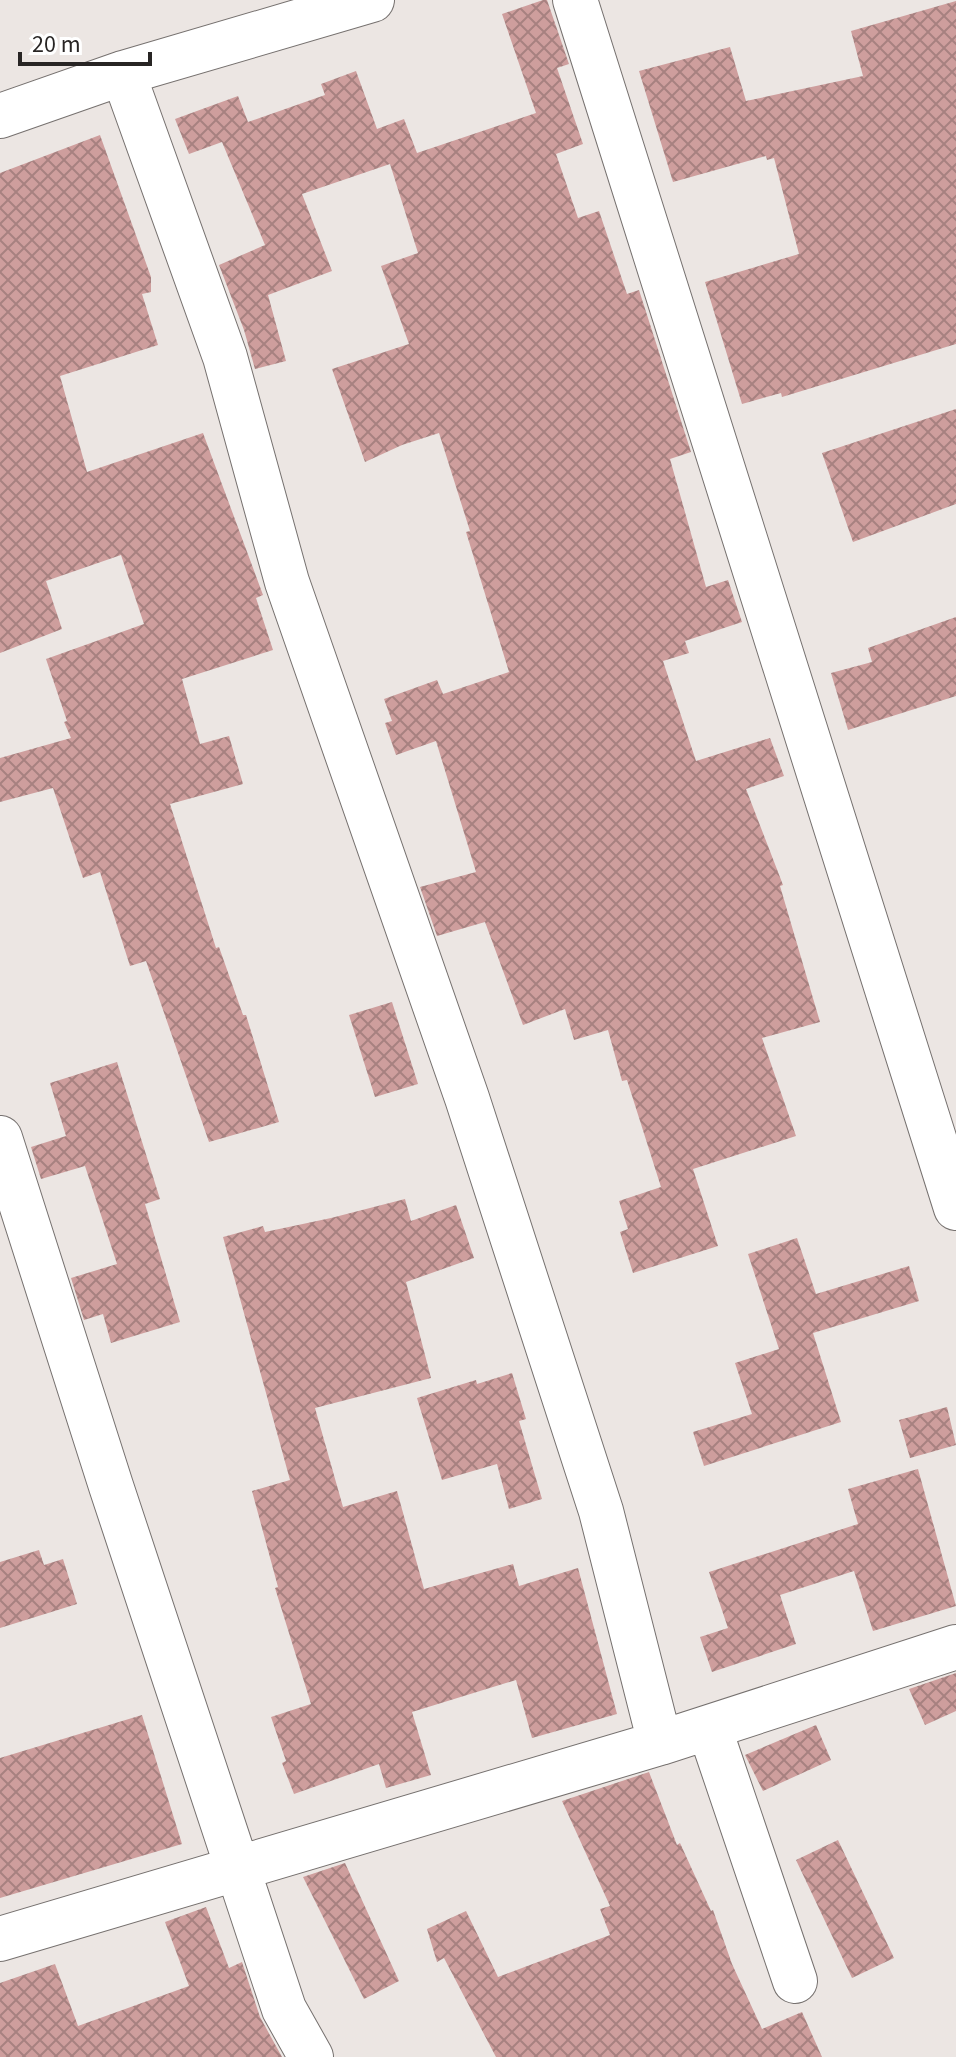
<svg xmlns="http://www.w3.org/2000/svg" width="956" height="2057" viewBox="0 0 956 2057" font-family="'Source Sans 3',sans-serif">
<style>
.building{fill:url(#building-cross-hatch)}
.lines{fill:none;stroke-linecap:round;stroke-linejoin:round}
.minor-casing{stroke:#76716f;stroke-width:46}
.minor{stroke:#fff;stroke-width:44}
</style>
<defs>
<pattern id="building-cross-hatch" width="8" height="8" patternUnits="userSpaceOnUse" patternTransform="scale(2)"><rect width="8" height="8" fill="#ce9e9d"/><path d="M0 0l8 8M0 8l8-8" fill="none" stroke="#a78180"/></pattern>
</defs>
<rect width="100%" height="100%" fill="#ece6e3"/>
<path class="building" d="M543,0h4l22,64 -12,4 26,76 -27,10 22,64 21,-7 28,83 12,-4 52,162 -21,7 36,128 22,-7 14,42 -57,19 4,12 -26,8 33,100 74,-23 14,38 -38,13 37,96 -3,1 40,136 -58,16 34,98 -103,33 25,77 -85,27 -13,-41 8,-3 -9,-28 42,-14 -34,-107 -5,1 -14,-51 -34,10 -9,-31 -42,16 -38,-103 -48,14 -17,-49 56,-15 -40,-131 -40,14 -11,-32 7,-2 -8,-22 53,-19 6,14 66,-22 -43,-140 4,-1 -31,-98 -37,12 -37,17 -33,-93 77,-25 -28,-78 37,-13 -28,-89 -88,30 30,77 -64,24 18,66 -31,8 -11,-39 -25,-65 46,-20 -43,-103 -33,12 -14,-35 63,-23 10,26 77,-27 -4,-11 35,-13 21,58 27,-10 13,34 119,-40 -34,-99z
M956,1v343l-174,53 -1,-4 -39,11 -37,-122 94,-28 -25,-96 -7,2 -1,-4 -93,26 -34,-111 91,-24 16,54 117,-25 -12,-45z
M100,135l51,142v15l-9,2 16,51 -98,31 27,96 116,-39 60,162 -7,3 17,52 -91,29 18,65 29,-8 14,48 -73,20 46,144 3,-1 24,68h3l33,107 -70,20 -63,-181 -16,5 -30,-94 -17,6 -30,-90 -53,14v-44l71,-20 -7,-16 3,-1 -21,-62 98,-35 -23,-69 -75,26 16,48 -62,24v-480z
M956,409v95l-103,38 -31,-89z
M956,617v79l-108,34 -17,-57 41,-11 -4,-14z
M392,1002l26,82 -43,13 -26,-82z
M117,1062l43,137 -15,5 35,118 -69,21 -8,-29 -19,6 -13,-42 46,-14 -32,-98 -44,13 -10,-32 35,-11 -16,-53z
M405,1199l6,22 45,-16 18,53 -68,24 25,96 -116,30 28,99 54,-16 27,98 89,-25 6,22 59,-18 39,146 -85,24 -16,-58 -104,32 19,63 -45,13 -7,-24 -85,30 -12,-31 4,-2 -15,-44 40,-13 -36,-116 3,-1 -26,-96 38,-11 -67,-243 40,-11 2,6 66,-14z
M797,1238l19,56 93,-28 10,35 -106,32 28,89 -137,44 -11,-34 59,-18 -17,-51 44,-14 -31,-95z
M512,1373l14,46 -7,2 23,78 -33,10 -12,-45 -55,16 -25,-82 59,-18 1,4z
M947,1407l9,38 -46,13 -11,-38z
M918,1469l38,137 -83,25 -19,-60 -74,24 16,49 -84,28 -12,-35 28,-9 -19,-56 149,-48 -10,-35z
M39,1550l5,15 19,-6 14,45 -77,24v-66z
M956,1673v38l-31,14 -16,-36z
M142,1715l40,129 -182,54v-140z
M816,1725l15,35 -68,31 -18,-36z
M649,1772l28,73 3,-2 31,68 2,-1 19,54 30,65 40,-17 20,45h-326l-52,-99 -7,4 -10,-33 39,-18 32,66 112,-42 -10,-26 10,-3 -48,-105z
M838,1840l56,118 -42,20 -56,-118z
M345,1863l54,118 -35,18 -61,-122z
M206,1907l23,61 13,-6 18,55 22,40h-282v-74l55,-19 23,62 111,-40 -24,-64z"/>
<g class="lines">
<g class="minor-casing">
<path id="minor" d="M575,0l381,1208
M123,73l102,284 62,225 180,516 134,413 59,232
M0,116l123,-43 249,-73
M0,1138l111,348 173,523 27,48
M709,1727l86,254
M0,1939l660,-196 296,-96"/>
</g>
<use href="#minor" class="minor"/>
</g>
<path d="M20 52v12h130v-12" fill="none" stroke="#282524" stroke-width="4"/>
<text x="32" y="52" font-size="24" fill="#282524" stroke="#ffffff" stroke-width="6" paint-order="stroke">20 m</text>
</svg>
